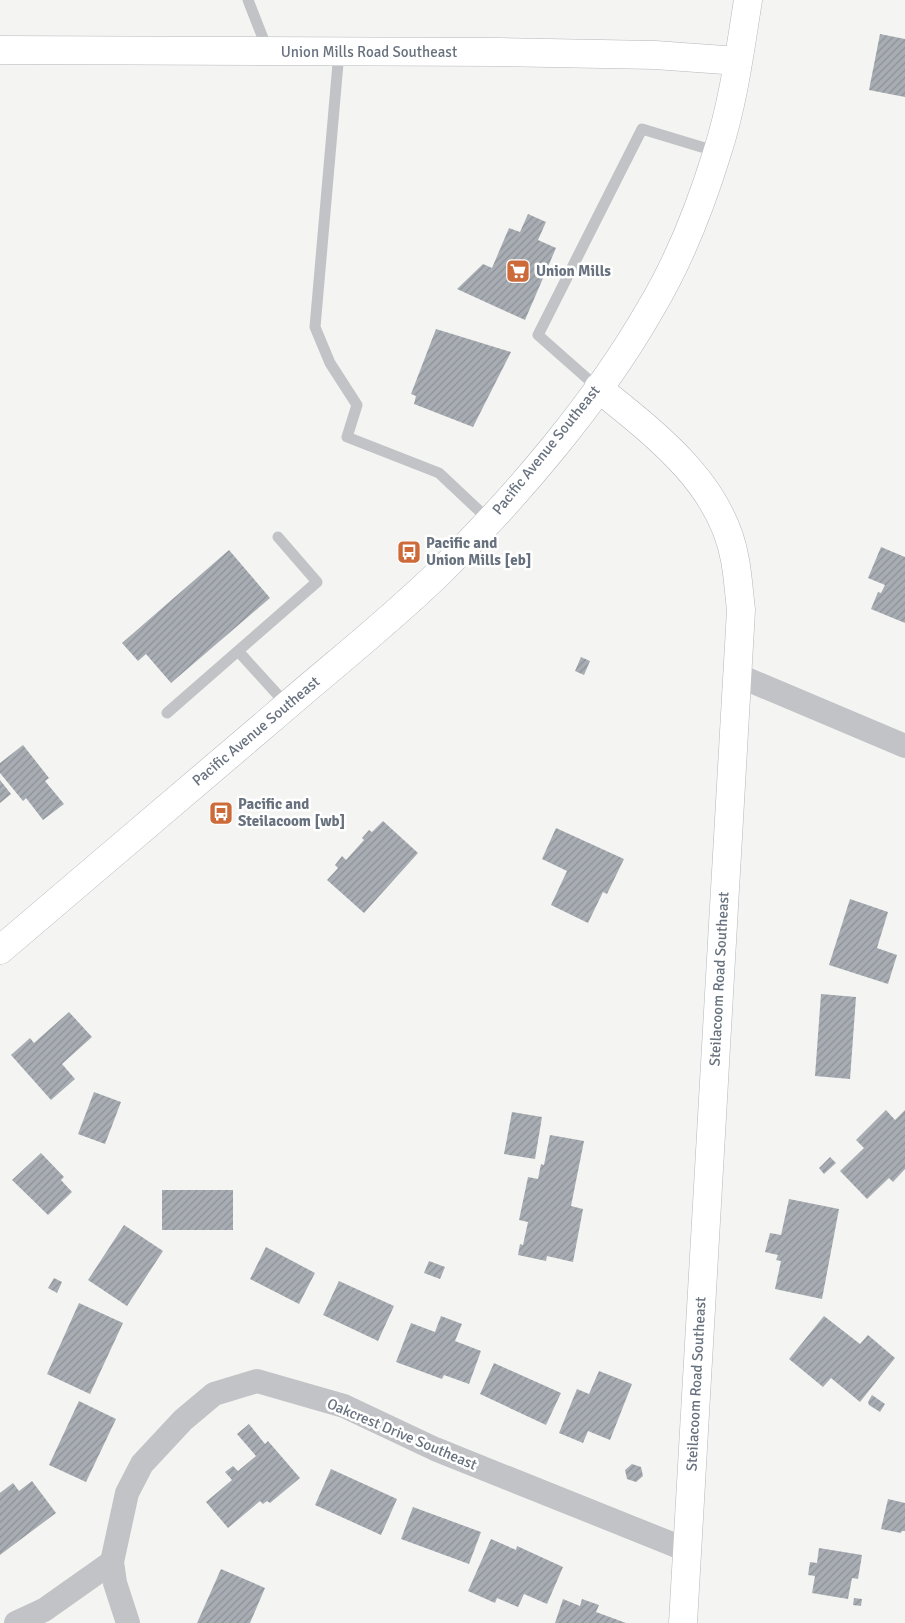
<svg xmlns="http://www.w3.org/2000/svg" width="905" height="1623" viewBox="0 0 905 1623" font-family="Signika,sans-serif">
<style>
.building{fill:url(#building-hatch)}
.lines{fill:none;stroke-linecap:round;stroke-linejoin:round}
.secondary-casing{stroke:#b3b7bb;stroke-width:29}
.lane{stroke:#c1c3c6;stroke-width:11}
.street{stroke:#c1c3c6;stroke-width:24}
.secondary{stroke:#fff;stroke-width:28}
.labels{text-anchor:middle;dominant-baseline:central;stroke-width:5;stroke-linejoin:round;paint-order:stroke}
.street-label{font-size:15px;fill:#68727f;stroke:#fff}
.poi-label{font-size:15px;font-weight:bold;fill:#68727f;stroke:#fff;text-anchor:start}
</style>
<defs>
<pattern id="building-hatch" width="6" height="6" patternUnits="userSpaceOnUse" patternTransform="scale(1.25)"><rect width="6" height="6" fill="#a8adb3"/><path d="M-1 1l2-2M0 6l6-6M5 7l2-2" fill="none" stroke="#8d9197"/></pattern>
</defs>
<rect width="100%" height="100%" fill="#f4f5f2"/>
<path class="building" d="M880,34l25,5v58l-36,-7z
M528,214l18,8 -8,18 18,8 -31,72 -68,-31 26,-25 9,4 17,-40 11,4z
M436,329l75,23 -38,75 -59,-23 2,-8 -5,-2z
M881,547l24,10v66l-34,-14 7,-17 3,1 4,-8 -17,-7z
M229,550l41,48 -99,85 -25,-29 -8,7 -16,-18z
M581,657l9,4 -6,14 -9,-4z
M23,745l26,33 -4,3 19,23 -21,16 -17,-22 -3,3 -23,-28v-10z
M0,780l11,14 -11,9z
M383,821l35,32 -54,60 -37,-33 11,-12 -3,-3 7,-9 4,4 18,-20 -2,-2 7,-8 3,2z
M556,828l68,31 -17,35 -4,-2 -15,31 -37,-18 16,-34 -25,-12z
M850,899l38,13 -11,36 20,7 -9,29 -59,-19z
M821,994l35,3 -6,82 -35,-3z
M69,1012l23,25 -30,27 13,15 -24,21 -40,-45 19,-17 4,5z
M94,1092l27,10 -16,42 -27,-10z
M886,1110l9,10 10,-10v59l-12,13 -4,-4 -22,21 -27,-28 24,-23 -8,-8z
M512,1112l30,5 -7,42 -31,-5z
M550,1135l34,6 -13,65 12,3 -10,53 -26,-6 -1,5 -28,-6 2,-11 3,1 5,-23 -9,-2 9,-43 10,2 3,-15 3,1z
M41,1153l23,24 -3,3 11,12 -24,23 -36,-35z
M830,1157l6,6 -12,11 -5,-6z
M162,1190h71v40h-71z
M789,1199l50,10 -17,90 -47,-10 6,-28 -5,-1 2,-5 -13,-3 5,-19 11,2z
M124,1225l39,26 -36,55 -39,-26z
M266,1247l49,26 -16,31 -49,-25z
M429,1261l16,6 -5,12 -16,-6z
M54,1278l8,4 -5,11 -9,-5z
M339,1281l55,25 -16,35 -55,-26z
M79,1303l44,20 -33,71 -43,-20z
M441,1316l21,8 -7,17 26,10 -12,33 -25,-9 -2,4 -46,-17 15,-39 24,9z
M824,1316l36,28 8,-9 27,23 -35,44 -29,-24 -8,9 -34,-28z
M494,1363l67,30 -15,32 -66,-31z
M599,1371l33,13 -22,56 -22,-9 -5,12 -24,-10 18,-44 12,5z
M872,1395l13,9 -5,8 -11,-7 -1,-3z
M79,1401l37,18 -30,63 -37,-17z
M249,1424l16,20 3,-3 32,37 -30,25 -3,-2 -4,3 -3,-3 -32,27 -22,-26 26,-22 -7,-8 8,-6 5,5 18,-15 -19,-22z
M632,1464l9,3 2,9 -7,6 -9,-3 -2,-9z
M331,1469l66,30 -16,36 -66,-30z
M32,1481l24,32 -56,42v-62l13,-10 6,8z
M888,1499l17,4v28h-3l-1,2 -20,-4z
M413,1507l68,25 -12,32 -68,-25z
M491,1539l25,11 1,-4 46,21 -16,37 -23,-10 -6,13 -21,-9 -2,5 -27,-12z
M819,1548l43,7 -4,24 -6,-1 -4,21 -36,-6 3,-17 -7,-1 2,-13 7,1z
M221,1569l44,19 -15,35h-53z
M854,1598l8,1 -1,7 -8,-1z
M563,1599l17,7 2,-7 17,6 -3,7 30,11h-71z"/>
<g class="lines">
<g class="secondary-casing">
<path id="secondary" d="M0,50l498,2 157,3 83,6
M598,388c57,46 124,96 137,172 3,16 4,33 6,50l-58,1013
M0,950c92,-78 184,-157 276,-235 55,-48 113,-93 165,-144 76,-75 157,-170 210,-263 28,-47 50,-103 66,-155 16,-49 23,-102 31,-153"/>
</g>
<path class="lane" d="M248,0l20,51
M339,52l-24,275 15,36 27,42 -10,32 92,36 50,47
M598,388l-60,-53 104,-206 76,23
M238,651l49,54
M167,713l150,-131 -39,-45"/>
<path class="street" d="M737,675l168,71
M112,1562l3,21 13,40
M16,1623l28,-13 68,-48 15,-69 15,-29 41,-44 31,-26 43,-13 87,25 91,43 252,101"/>
<use href="#secondary" class="secondary"/>
</g>
<defs>
<g id="supermarket-square" transform="scale(1.25)"><rect x="-9" y="-9" width="18" height="18" rx="4" fill="#cc6a3a" stroke="#fff"/><path d="M-6-5.5h2.5l.6 2H6L4.5 2H-2.5L-4.4-4H-6ZM-1.5 3.2a1.3 1.3 0 1 0 .1 0ZM3 3.2a1.3 1.3 0 1 0 .1 0Z" fill="#fff"/></g>
<g id="bus-square" transform="scale(1.25)"><rect x="-9" y="-9" width="18" height="18" rx="4" fill="#cc6a3a" stroke="#fff"/><path d="M-5-6H5V4H4V6H2V4H-2V6H-4V4H-5ZM-3.5-4V0h7V-4ZM-3.5 1.2v1.5H-2V1.2ZM2 1.2v1.5H3.5V1.2Z" fill="#fff"/></g>
</defs>
<g fill-rule="evenodd">
<use href="#supermarket-square" x="518" y="271"/>
<use href="#bus-square" x="409" y="552"/>
<use href="#bus-square" x="221" y="813"/>
</g>
<g class="labels">
<g class="street-label">
<text x="369" y="52">Union Mills Road Southeast</text>
<text transform="translate(546 450) rotate(-51)">Pacific Avenue Southeast</text>
<text transform="translate(256 731) rotate(-40)">Pacific Avenue Southeast</text>
<text transform="translate(719 979) rotate(-87)">Steilacoom Road Southeast</text>
<text transform="translate(696 1384) rotate(-87)">Steilacoom Road Southeast</text>
<text transform="translate(402 1434) rotate(23)">Oakcrest Drive Southeast</text>
</g>
<g class="poi-label">
<text x="536" y="271">Union Mills</text>
<text x="426" y="543">Pacific and<tspan x="426" dy="17">Union Mills [eb]</tspan></text>
<text x="238" y="804">Pacific and<tspan x="238" dy="17">Steilacoom [wb]</tspan></text>
</g>
</g>
</svg>
